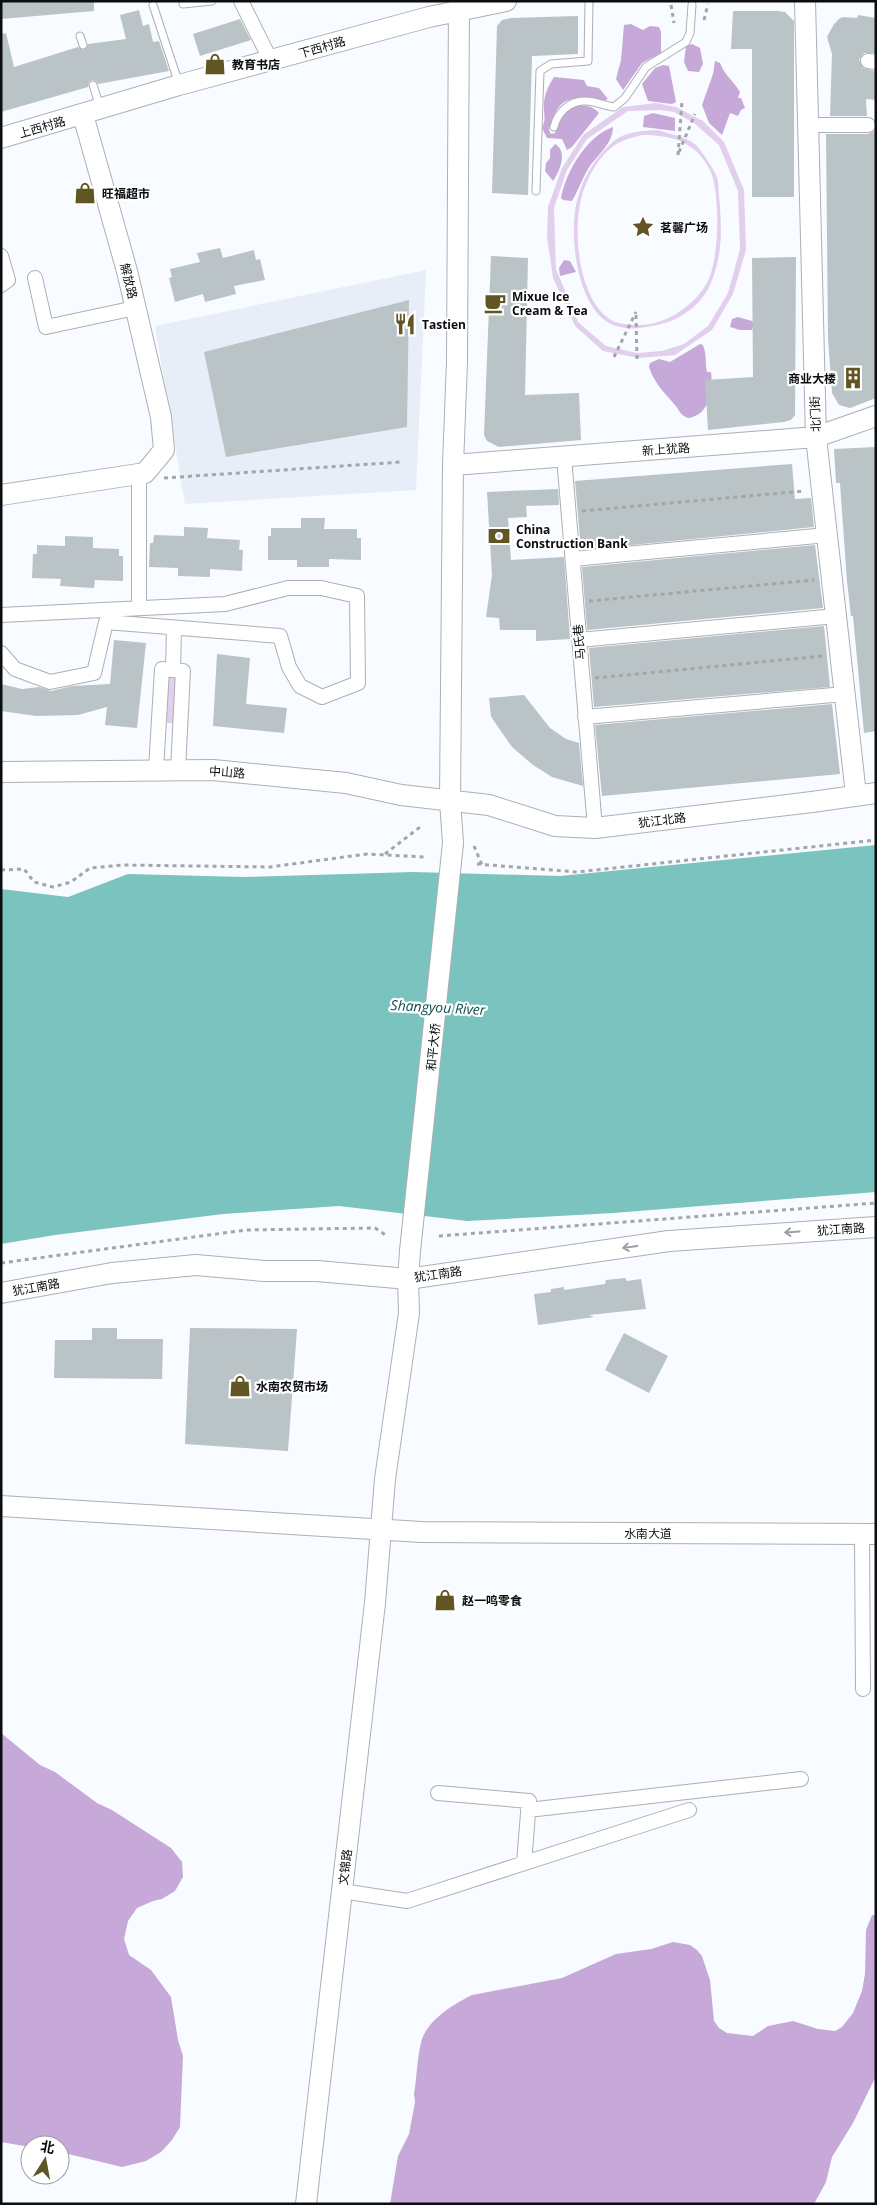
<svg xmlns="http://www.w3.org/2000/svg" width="877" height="2205" viewBox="0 0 877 2205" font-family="'Open Sans','Noto Sans SC',sans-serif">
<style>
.built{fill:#e7eef8}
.green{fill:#e2cfee;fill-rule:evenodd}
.forest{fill:#c6a9d8}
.water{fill:#7bc3be}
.building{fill:#bac3c6}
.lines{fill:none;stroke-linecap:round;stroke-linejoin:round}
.lane-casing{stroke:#abb0b6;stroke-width:9}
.street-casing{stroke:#abb0b6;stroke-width:16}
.secondary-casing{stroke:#abb0b6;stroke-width:22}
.path{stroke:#a3a6a9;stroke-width:3;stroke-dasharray:4 4;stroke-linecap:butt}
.lane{stroke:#fff;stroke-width:7}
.street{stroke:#fff;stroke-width:14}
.secondary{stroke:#fff;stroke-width:20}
.secondary-bridge-casing{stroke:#abb0b6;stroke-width:22;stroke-linecap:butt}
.secondary-bridge{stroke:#fff;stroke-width:20}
.oneway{stroke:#9d9e9f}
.labels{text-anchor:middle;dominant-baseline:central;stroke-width:4.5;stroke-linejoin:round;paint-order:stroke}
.street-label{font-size:12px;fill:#0b0d0f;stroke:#fff}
.poi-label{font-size:12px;font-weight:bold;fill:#0b0d0f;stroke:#fff;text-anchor:start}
.water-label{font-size:14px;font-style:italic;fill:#0d4e4b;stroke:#fff}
</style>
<rect width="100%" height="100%" fill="#f8fbff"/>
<path class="built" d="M426,270l-10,220 -231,14 -30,-178z"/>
<path class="green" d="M656,103l20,4 27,14 21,21 20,48 2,60 -13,44 -21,36 -37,25 -36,3 -36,-7 -28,-25 -22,-48 -6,-41 1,-30 14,-39 21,-33 40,-28zM660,110l14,2 20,11 25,22 19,46 2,58 -12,44 -20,33 -24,18 -22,7 -25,2 -31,-7 -28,-24 -22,-53 -2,-61 13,-38 20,-31 41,-28z
M658,130c12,4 29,7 38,15 5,5 19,26 21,32 2,6 1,13 2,19 3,31 4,60 -9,89 -8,19 -30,35 -49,39 -15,4 -33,7 -48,1 -38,-16 -46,-98 -34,-131 6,-20 19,-40 35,-53 12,-10 29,-10 44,-11zM642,135c17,0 36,2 50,13 7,4 18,19 20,27 8,24 8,90 -7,111 -13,21 -40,39 -66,39 -7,0 -20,-1 -26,-4 -35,-18 -41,-92 -31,-125 4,-16 16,-38 29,-48 9,-8 20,-10 31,-13z
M167,676h10l-2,47h-11z"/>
<path class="forest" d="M631,24l12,6 7,-4 9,1 2,5v21l-19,10 -19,27 -7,-11 5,-19 3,-35z
M692,44l8,4 3,16 -4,8 -11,-1 -4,-9 2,-16z
M715,61l5,2c5,13 14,18 20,29l-2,6h3l4,10 -4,2 -3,6 -8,-3 -8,22 -13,-12 -7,-18 11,-31z
M663,65l6,1 7,36 -4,2 -24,-3 -6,-17 13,-16z
M554,77l30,3 3,6 12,2 9,11 -6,3c-30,-8 -45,-5 -53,28l2,4 4,-1c2,-5 3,-11 6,-16 8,-13 28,-16 38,-4l-27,34 -5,3 -5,-11 -15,-1 -5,-10c4,-9 2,-11 2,-20 -1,-11 4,-22 10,-31z
M653,113l22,5v13l-32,-4 1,-11z
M613,127c0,17 -16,28 -25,42 -6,10 -10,22 -16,32l-9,-1 -2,-2c5,-27 26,-62 52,-71z
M555,144c13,7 5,27 -2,37l-8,-10 1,-8 4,-5v-8z
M564,260l6,1 6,11 -16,4 -1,-8z
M738,317l14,4 2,3 -2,6h-12l-10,-3 2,-8z
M700,344l3,1c4,10 2,19 4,27h4c2,14 -1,39 -16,44 -4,2 -7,3 -11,0 -4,-2 -6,-8 -10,-12 -10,-12 -20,-21 -25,-37l1,-4 9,-4 11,3z
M1,1733l39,32 15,7 42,31 15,7 59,38 11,14 1,15 -8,14 -13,8 -9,2 -16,7 -9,13 -4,18 5,16 22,15 20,27 7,43 5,16 -3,71 -8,13 -11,12 -15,9 -24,6 -62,-15v-7h-30v2l-29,-5z
M872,1915h4v161l-23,47 -21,34 -6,25 -12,22h-424l8,-48 11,-22 6,-32 -1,-8c3,-18 3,-38 8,-55 7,-20 32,-35 50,-44l90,-17 54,-24 35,-5 22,-7 17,3 7,5 5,6 8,24 4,41 5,7 8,5 26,3 15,-10 25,-5 25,8 17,2 7,-4 11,-14 9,-22 3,-17 1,-44z"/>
<path class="water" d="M876,845v347l-263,21 -146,8 -128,-15 -116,8 -168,21 -54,9v-355l67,8 60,-23 116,3 169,-5 147,4z"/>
<path class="building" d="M1,1h93v10l-93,8z
M139,10l4,16 6,-2 4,18 6,-1 10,30 -71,13 -2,-3 -4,-1 -3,2 -1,5 -87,25v-78l5,-1 8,34 64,-20 6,3 4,-6 38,-5 -6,-24z
M733,11h44l8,1 9,9v176h-42v-148h-21z
M858,15l18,3v35h-12l-5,7 4,8 13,3v29l-10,-1 1,17h-37l2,-62 -5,-17 7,-13 5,-5 4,-2 14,1z
M578,16v38l-46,2 -4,139 -36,-2 5,-167 5,-6 9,-2z
M240,19l11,21 -51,16 -7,-22z
M876,130v268l-26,10 -11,-3 -7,-12 -4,-55 -2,-204h42z
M220,248l3,10 31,-8 2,10 4,-1 5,21 -31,6 2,8 -31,8 -2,-8 -28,8 -6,-24 3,-1 -2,-8 30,-7 -3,-9z
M491,256l37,2 -3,137 54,-2 2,47 -82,7 -12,-6 -3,-6z
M796,257l-1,158 -4,5 -7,2 -76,8 -3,-50 48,-3 -1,-119z
M409,300l-2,127 -181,30 -22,-105z
M876,447v284l-12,2 -11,-117h-2l-4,-35 -7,-98h-4l-2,-34z
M792,464l3,35 16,-1 3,29 -233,23 -6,-69z
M558,489l1,16 -33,1 1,11 -19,1 3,42 53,-3 6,82 -34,2v-11h-36l-1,-12 -13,-1 6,-42 -5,-83z
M301,518h24l-1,11h33v9h4v22l-32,-1v8h-32v-7h-29v-24h3v-8h30z
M184,527l24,1 -1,10 33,2 -1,10h4l-1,21 -32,-2v8l-32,-1v-8l-29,-1 1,-24h3l1,-8 30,1z
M65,536l28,1v11l26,1v7h4v25l-28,-1 -1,8 -34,-2 1,-7 -29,-1 1,-24h4v-9l28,1z
M815,545l8,63 -236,22 -5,-63z
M824,626l6,61 -236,20 -5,-59z
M114,640l32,3 -9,85 -32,-3 2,-18 -29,8 -42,1 -35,-5v-27l21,5 17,-2 12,4 21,-5 38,-2z
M217,654l33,4 -4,46 41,4 -3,25 -71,-7z
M524,695l26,33 16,11 13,4 4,43 -31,-9 -19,-12 -21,-18 -16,-23 -5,-8 -2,-18z
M832,704l8,70 -238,22 -7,-71z
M625,1278l2,3 14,-2 5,30 -57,6 5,2 -56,8 -4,-31 17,-2v-3l13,-2v3l41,-6 1,-4z
M92,1328h25v11h46l-1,40 -108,-1 1,-38h37z
M190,1328l107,1 -9,122 -103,-7z
M624,1333l44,23 -19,37 -44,-23z"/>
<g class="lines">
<g class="lane-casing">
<path id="lane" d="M183,4l29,-3
M153,5l26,79
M80,36l3,9
M93,85l7,22
M554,127c3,-14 16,-27 32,-26 9,0 19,5 28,6l11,-9 21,-31 40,-25 4,-9 2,-28
M536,191l4,-120 11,-7 37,-3 1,-60"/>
</g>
<g class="street-casing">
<path id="street" d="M241,1l30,60
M868,61l8,1
M808,125h60
M1,256l7,24 -7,5
M35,278l11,49 89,-19
M564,457l31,371
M139,474v134
M573,559l254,-24
M1,615l224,-11 63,-16h33l36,8 1,87 -36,14 -22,-11 -11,-19 -9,-31 -174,-14 -12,51 -44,9 -35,-13 -14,-16
M579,640l257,-24
M173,670l1,-42
M585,717l260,-23
M156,770l6,-101 21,2 -5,99
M862,1534l1,155
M438,1793l91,8 -5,62
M528,1810l273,-31
M342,1891l65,10 282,-91"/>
</g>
<g class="secondary-casing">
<path id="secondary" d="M805,1l11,436 40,358
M1,138l178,-53 250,-68 77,-16
M453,465l363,-28 60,-21
M1,495l144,-22 19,-23 -3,-33 -34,-146 -44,-156
M1,772l212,-2 133,13 55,12 88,10 66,21 40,2 217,-26 64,-9
M453,843l-3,-42 3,-336 4,-104 2,-360
M1,1293l111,-20 84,-8 68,6h53l91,8 261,-38 207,-14
M1,1506l420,26 455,2
M306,2204l69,-601 10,-124 24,-166 -1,-34 2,-28"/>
</g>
<path class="path" d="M671,5l3,18
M704,20l4,-16
M679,152l16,-38
M678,155l4,-54
M636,315l1,47
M614,357l22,-45
M164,478l237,-16
M582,511l222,-20
M589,601l225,-21
M595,678l228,-22
M474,846l8,19
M385,854l35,-27
M477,864l100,8 299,-32
M1,870l23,-1 10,13 19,5 18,-5 19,-14 32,-3 148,2 97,-13 58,3
M439,1236l437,-33
M1,1263l245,-33 129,-2 12,8"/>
<use href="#lane" class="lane"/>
<use href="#street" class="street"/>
<use href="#secondary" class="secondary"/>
<g class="secondary-bridge-casing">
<path id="secondary-bridge" d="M410,1251l43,-408"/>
</g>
<use href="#secondary-bridge" class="secondary-bridge"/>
</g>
<defs><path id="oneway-shaft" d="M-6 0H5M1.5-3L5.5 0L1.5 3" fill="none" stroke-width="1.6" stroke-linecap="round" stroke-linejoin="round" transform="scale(1.25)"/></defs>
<g class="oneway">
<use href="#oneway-shaft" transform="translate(792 1232) rotate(176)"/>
<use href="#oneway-shaft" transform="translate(630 1247) rotate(172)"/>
</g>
<defs>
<g id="shop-bare" transform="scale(1.725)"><path d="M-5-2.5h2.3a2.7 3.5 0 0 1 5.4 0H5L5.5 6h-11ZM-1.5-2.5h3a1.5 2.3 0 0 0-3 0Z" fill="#615623" stroke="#fff" stroke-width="2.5" paint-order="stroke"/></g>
<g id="sight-bare" transform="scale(1.725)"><path d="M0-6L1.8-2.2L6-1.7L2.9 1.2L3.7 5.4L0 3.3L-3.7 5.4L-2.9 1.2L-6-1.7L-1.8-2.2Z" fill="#615623" stroke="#fff" stroke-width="2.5" paint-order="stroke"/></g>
<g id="cafe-bare" transform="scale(1.725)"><path d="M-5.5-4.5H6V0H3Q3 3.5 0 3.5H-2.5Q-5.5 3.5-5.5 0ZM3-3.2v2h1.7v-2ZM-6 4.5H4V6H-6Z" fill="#615623" stroke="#fff" stroke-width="2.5" paint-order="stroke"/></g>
<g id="restaurant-bare" transform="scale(1.725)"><path d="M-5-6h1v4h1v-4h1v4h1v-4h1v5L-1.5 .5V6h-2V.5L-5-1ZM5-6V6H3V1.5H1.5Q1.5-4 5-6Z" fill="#615623" stroke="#fff" stroke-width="2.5" paint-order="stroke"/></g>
<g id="building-bare" transform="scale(1.725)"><path d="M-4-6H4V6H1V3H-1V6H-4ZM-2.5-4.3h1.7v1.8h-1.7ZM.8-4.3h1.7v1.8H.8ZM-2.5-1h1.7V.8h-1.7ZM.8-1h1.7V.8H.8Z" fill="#615623" stroke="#fff" stroke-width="2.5" paint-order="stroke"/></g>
<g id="bank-bare" transform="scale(1.725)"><path d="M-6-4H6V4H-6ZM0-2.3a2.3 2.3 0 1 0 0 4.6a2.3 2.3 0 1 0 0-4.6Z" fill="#615623" stroke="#fff" stroke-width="2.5" paint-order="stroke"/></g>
</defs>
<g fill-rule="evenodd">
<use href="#shop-bare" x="215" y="64"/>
<use href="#shop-bare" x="85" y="193"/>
<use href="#sight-bare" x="643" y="227"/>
<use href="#cafe-bare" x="495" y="303"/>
<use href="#restaurant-bare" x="405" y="324"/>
<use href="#building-bare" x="853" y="378"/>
<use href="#bank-bare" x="499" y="536"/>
<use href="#shop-bare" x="240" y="1386"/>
<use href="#shop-bare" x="445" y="1600"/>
</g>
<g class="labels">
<g class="street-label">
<text transform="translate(322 47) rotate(-16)">下西村路</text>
<text transform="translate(42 127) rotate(-16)">上西村路</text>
<text transform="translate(129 281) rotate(76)">解放路</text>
<text transform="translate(815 414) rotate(-92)">北门街</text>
<text transform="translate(666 449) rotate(-4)">新上犹路</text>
<text transform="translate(579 642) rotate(-95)">马氏巷</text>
<text transform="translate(227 772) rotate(4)">中山路</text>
<text transform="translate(662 820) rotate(-7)">犹江北路</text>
<text transform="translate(433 1047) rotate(-84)">和平大桥</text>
<text transform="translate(841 1229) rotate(-4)">犹江南路</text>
<text transform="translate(438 1274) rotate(-8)">犹江南路</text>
<text transform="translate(36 1287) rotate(-10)">犹江南路</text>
<text x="648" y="1533">水南大道</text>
<text transform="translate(345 1867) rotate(-83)">文锦路</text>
</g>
<g class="poi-label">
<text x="232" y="64">教育书店</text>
<text x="102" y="193">旺福超市</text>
<text x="660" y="227">茗馨广场</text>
<text x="512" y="296">Mixue Ice<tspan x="512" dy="14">Cream &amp; Tea</tspan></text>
<text x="422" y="324">Tastien</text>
<text x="836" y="378" text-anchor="end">商业大楼</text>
<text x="516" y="529">China<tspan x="516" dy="14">Construction Bank</tspan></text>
<text x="256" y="1386">水南农贸市场</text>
<text x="462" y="1600">赵一鸣零食</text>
</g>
<g class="water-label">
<text transform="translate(438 1007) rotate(3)">Shangyou River</text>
</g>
</g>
<rect width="877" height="2205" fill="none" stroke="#0b0d0f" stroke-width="5"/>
<g transform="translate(45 2160) rotate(11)"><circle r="24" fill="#ffffff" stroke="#9d9e9f"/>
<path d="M0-4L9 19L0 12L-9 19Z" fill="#615623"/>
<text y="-8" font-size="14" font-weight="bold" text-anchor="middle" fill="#0b0d0f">北</text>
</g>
</svg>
